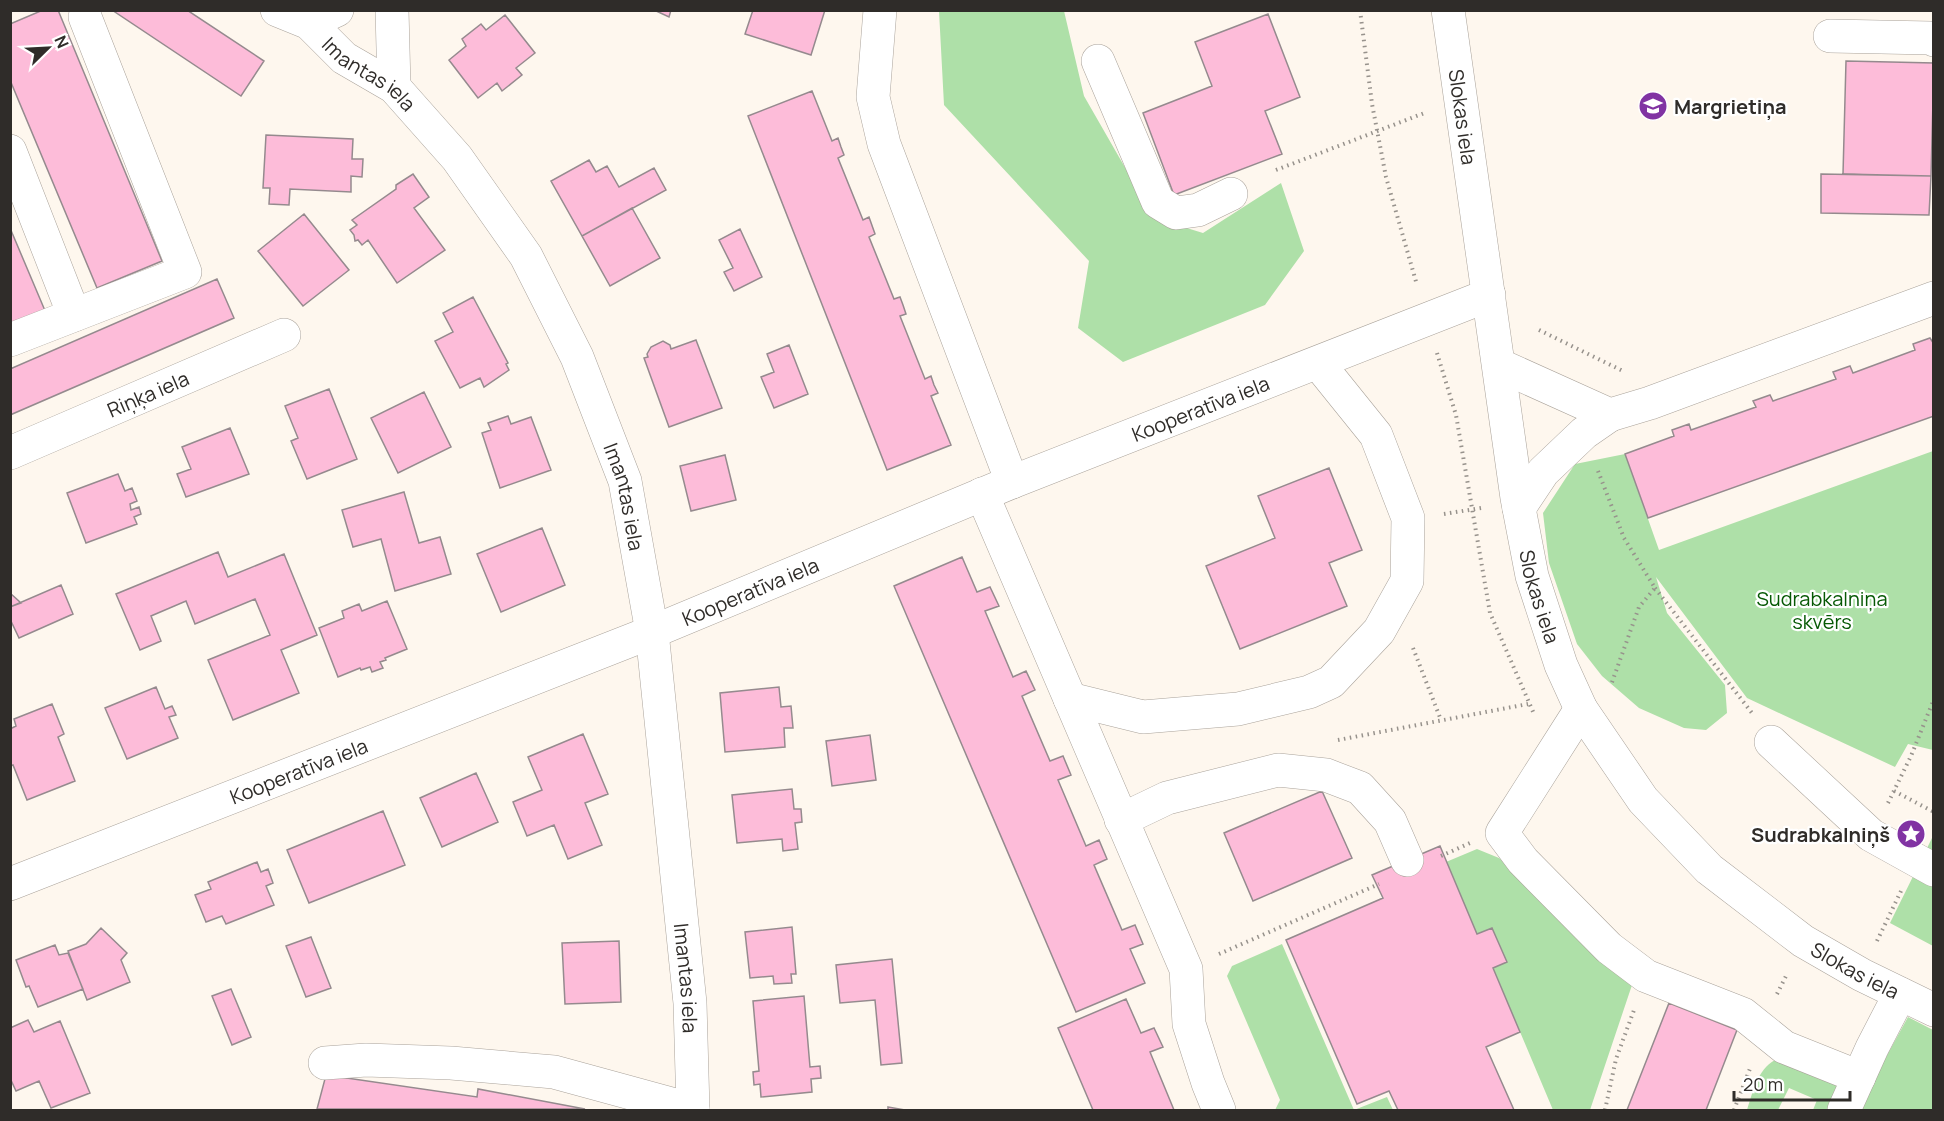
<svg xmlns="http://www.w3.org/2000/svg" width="1944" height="1121" viewBox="0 0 1944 1121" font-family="Manrope,sans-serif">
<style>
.green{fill:#aee0a8}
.building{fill:#fdbcd9;stroke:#958a8e;stroke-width:1.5}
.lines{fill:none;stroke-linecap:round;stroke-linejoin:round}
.minor-casing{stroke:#aaa39b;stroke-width:34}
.path{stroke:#97928c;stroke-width:4;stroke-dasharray:1.5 4.5;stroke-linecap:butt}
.minor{stroke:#fff;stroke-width:33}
.labels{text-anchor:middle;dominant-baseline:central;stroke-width:4.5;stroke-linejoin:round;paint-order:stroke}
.street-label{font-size:20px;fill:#2f2c29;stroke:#fff}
.poi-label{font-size:20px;font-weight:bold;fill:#2f2c29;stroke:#fff;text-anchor:start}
.park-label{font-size:20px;fill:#065904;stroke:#fff}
</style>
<rect width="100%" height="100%" fill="#fef7ee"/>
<path class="green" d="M939,11h128h-3l20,85 70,122 49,15 78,-50 23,68 -39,54 -142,57 -45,-34 11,-67 -145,-156z
M1933,451v299l-25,-6 -13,23 -148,-69 -91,-121 11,36 58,72 2,28 -21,17 -22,-2 -45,-20 -37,-32 -25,-32 -28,-81 -6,-50 32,-49 50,-10 34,96z
M1932,838l1,1v107l-43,-23z
M1477,849l22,9 16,12 118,112 -43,128h-37l-60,-142 13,-6 -14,-34 -15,6 -31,-72z
M1282,944l72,166 33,-13 6,13h-118l5,-10 -53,-124 5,-10z
M1908,1017l25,13v80h-76z
M1775,1060l64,23 -5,27h-21l4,-10 -28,-12 -11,22h-31c6,-18 10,-40 28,-50z"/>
<path class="building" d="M43,10h15l104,251 -65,27 -87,-208v-56z
M112,10h75l77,51 -23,35z
M654,10h17l-2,7z
M753,10h72l-14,45 -66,-21z
M1268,14l32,83 -35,14 17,43 -108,41 -31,-82 69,-27 -17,-44z
M505,15l30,38 -19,15 6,7 -20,16 -5,-8 -19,15 -29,-38 17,-14 -4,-7 19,-15 5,6z
M1846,61l88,2 -3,113 -88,-2z
M812,91l20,50 6,-3 3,9 3,8 -6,3 25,62 6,-3 6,17 -6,3 25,62 6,-2 3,8 3,9 -6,2 25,63 6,-3 3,9 4,8 -7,3 20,49 -64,25 -139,-354z
M266,135l87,4 -1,20h11l-1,18 -11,-1v16l-61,-3 -1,16 -20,-1 1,-16h-7z
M589,160l7,12 11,-6 12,21 35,-19 12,22 -84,46 -31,-55z
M413,174l16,23 -15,11 31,42 -48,33 -29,-43 -6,5 -4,-5 -3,1 -1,-6 -4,-5 7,-5 -5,-5 44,-31v-4z
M1821,174l110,2 -2,39 -108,-2z
M632,208l28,50 -50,28 -28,-50z
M304,214l45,56 -46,36 -45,-55z
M10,228l36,85 -36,15z
M740,229l22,48 -28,14 -10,-19 9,-4 -14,-28z
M217,279l17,39 -224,97v-46z
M473,297l35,66 -2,1 3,6 -25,17 -4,-9 -20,10 -25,-47 18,-9 -10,-19z
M1930,338l4,6v72l-286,102 -23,-64 49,-18 -2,-6 17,-6 2,6 65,-23 -3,-6 17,-6 3,6 63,-22 -3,-7 17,-6 3,7 62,-23 -2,-6z
M696,340l26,68 -53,19 -25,-69 4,-1 -1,-3 4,-7 12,-6 7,4 1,4z
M789,345l19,49 -34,14 -13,-31 13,-5 -7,-18z
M329,389l28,70 -50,20 -16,-38 7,-3 -13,-32z
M424,392l27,55 -53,26 -27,-55z
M508,416l3,8 20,-7 20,53 -51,18 -18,-55 9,-3 -3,-7z
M230,428l19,46 -63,23 -9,-23 14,-5 -9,-22z
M725,455l11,45 -45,11 -11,-45z
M1329,468l33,82 -33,13 18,43 -107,43 -34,-83 69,-28 -17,-42z
M118,474l7,17 7,-3 5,13 -7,3 1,6 8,-3 2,7 -7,3 3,7 -51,19 -19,-50z
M404,492l15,51 21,-6 11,37 -56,17 -14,-52 -28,8 -11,-37z
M542,528l23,57 -64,27 -24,-58z
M218,552l10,25 56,-23 33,81 -36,15 18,43 -66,27 -25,-60 62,-25 -15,-36 -60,25 -9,-23 -35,15 10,25 -21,9 -24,-56z
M962,557l15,35 13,-5 9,19 -14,5 28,66 13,-6 9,19 -13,6 28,65 13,-5 8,19 -13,5 28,66 13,-6 8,19 -13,6 28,65 13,-5 8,19 -13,5 15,34 -69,29 -182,-426z
M61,585l12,29 -54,24 -9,-19v-12z
M10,593l11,10 -11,4z
M387,601l20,48 -22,9 1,2 -6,2 3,6 -11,4 -2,-5 -9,3 -1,-2 -22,9 -19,-49 25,-10 -2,-7 17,-7 3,7z
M156,687l9,22 7,-3 4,9 -7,2 9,21 -51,21 -22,-51z
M779,687l2,20 10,-1 2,22h-9l1,19 -60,5 -5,-59z
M52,704l12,30 -6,3 17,44 -48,19 -14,-35 -3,1v-37l6,-3 -2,-7z
M583,734l25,60 -23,9 17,42 -34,14 -14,-34 -27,11 -14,-34 29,-12 -14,-33z
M870,735l6,45 -44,6 -6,-45z
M476,773l22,49 -56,25 -22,-49z
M792,789l2,20h7l1,13 -7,1 3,26 -15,2 -1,-12 -45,4 -5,-48z
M1322,791l30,67 -99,43 -29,-68z
M383,811l22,54 -96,38 -22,-53z
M1440,846l37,88 15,-6 15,34 -14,6 27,64 -34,15 28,63h-116l-9,-19 -32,13 -71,-164 97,-42 -11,-23z
M257,862l4,10 7,-3 5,14 -7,3 8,19 -48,19 -4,-8 -16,6 -11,-27 16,-6 -3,-7z
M792,927l4,47h-5l1,9 -18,1 -1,-8 -23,2 -5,-46z
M101,928l26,25 -6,7 9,22 -43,18 -19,-49 18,-7z
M311,937l20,51 -25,9 -20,-51z
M619,941l2,61 -56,2 -3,-61z
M55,945l4,10 9,-2 15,36 -45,18 -9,-21 -3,1 -10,-27z
M892,959l10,104 -21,2 -6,-65 -35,3 -4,-38z
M231,989l20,48 -19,8 -20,-49z
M804,996l6,71 10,-1 1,12 -10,1 1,13 -51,5 -1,-13 -6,1 -1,-13 6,-1 -6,-70z
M1126,999l15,34 13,-5 9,19 -13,5 24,58h-81l-35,-82z
M1669,1003l68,27 -31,80h-79z
M28,1020l6,12 26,-11 30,72 -39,15 -12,-27 -23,10 -6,-13v-50z
M326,1075l151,22 1,-8 107,20h-268z
M888,1107l17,3h-17z"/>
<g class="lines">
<g class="minor-casing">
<g id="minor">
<path id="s1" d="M277,10l32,13 35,35 50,29 63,71 69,98 51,101 48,124 27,151 38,371 3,107"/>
<path d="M392,10l2,77"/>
<path d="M880,10l-7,87 11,47 128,338"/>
<path id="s2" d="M1448,10l69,488 15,78 29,89 20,44 62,91 66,69 94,72 59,34 72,35"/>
<path d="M309,23l28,-13"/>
<path d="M1830,36l101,2 3,2"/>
<path d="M1098,61l60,141 18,11 22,-3 33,-16"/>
<path d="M10,151l64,164"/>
<path d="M10,340l175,-68 -100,-255"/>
<path d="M1499,365l111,50 40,-12 284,-105"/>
<path id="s3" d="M10,453l274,-118"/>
<path d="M982,494l204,475 3,55 19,59 11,27"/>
<path d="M1519,508l24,-36 41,-39 26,-18"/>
<path d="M1070,699l73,18 95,-8 71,-17 22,-10 48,-51 28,-50 1,-63 -32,-83 -58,-72"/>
<path d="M1581,709l-79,124 21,28 86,87 37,28 97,38 41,33 75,30"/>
<path d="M1771,742l100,93 63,35"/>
<path d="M1121,820l46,-22 111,-28 48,5 34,13 30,33 17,39"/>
<path id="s4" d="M10,884l642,-252 360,-150 477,-187"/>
<path d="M325,1063l41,-3 85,3 103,9 139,38"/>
<path d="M1844,1110l28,-62 28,-54"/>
</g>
</g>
<path class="path" d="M1360,10l12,94 14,73 31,108
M1276,170l151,-58
M1539,330l86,42
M1437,353l19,62 34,198 44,101
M1598,471l26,67 31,50 -16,19 -28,78
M1444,514l37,-6
M1655,588l97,125
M1413,648l28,72
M1338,740l190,-36
M1894,791l40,21
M1888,803l23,-47 23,-57
M1441,856l29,-13
M1877,941l24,-50
M1219,954l160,-70
M1777,994l10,-20
M1605,1110l11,-51 18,-49
M1734,1110l17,-44"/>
<use href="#minor" class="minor"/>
</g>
<defs>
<g id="school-disc" transform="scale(1.5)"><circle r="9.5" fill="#8133a3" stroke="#fff"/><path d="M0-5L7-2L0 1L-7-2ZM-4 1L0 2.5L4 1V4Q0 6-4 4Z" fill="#fff"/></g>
<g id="sight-disc" transform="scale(1.5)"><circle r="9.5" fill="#8133a3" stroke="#fff"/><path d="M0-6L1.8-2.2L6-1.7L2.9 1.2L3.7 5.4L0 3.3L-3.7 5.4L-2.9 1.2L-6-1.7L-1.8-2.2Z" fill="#fff"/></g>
</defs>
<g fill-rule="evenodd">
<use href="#school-disc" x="1653" y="106"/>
<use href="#sight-disc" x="1911" y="834"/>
</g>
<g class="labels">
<g class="street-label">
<text stroke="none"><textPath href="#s1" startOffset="114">Imantas iela</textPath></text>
<text stroke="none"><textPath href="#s2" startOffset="108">Slokas iela</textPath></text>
<text stroke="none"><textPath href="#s3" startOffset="150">Riņķa iela</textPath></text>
<text stroke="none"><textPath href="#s4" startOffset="1282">Kooperatīva iela</textPath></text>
<text stroke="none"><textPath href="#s1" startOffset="618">Imantas iela</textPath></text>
<text stroke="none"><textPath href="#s4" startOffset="796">Kooperatīva iela</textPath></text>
<text stroke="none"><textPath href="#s2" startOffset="594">Slokas iela</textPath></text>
<text stroke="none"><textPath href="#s4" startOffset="310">Kooperatīva iela</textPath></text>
<text stroke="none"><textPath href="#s2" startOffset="1098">Slokas iela</textPath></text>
<text stroke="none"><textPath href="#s1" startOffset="1104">Imantas iela</textPath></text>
</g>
<g class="poi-label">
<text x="1674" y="106">Margrietiņa</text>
<text x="1890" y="834" text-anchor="end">Sudrabkalniņš</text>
</g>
<g class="park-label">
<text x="1822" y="598">Sudrabkalniņa<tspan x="1822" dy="23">skvērs</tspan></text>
</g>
</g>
<rect width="1944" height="1121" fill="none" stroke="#2f2c29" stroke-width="24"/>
<g transform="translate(48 48) rotate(66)" stroke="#ffffff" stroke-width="4.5" paint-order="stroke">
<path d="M0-4.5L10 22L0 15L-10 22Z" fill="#2f2c29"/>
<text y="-9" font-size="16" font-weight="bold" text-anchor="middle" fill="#2f2c29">N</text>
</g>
<path d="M1734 1091v9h116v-9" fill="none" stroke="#2f2c29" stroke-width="3"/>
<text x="1743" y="1091" font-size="18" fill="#2f2c29" stroke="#ffffff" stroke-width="4.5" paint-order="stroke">20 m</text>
</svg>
